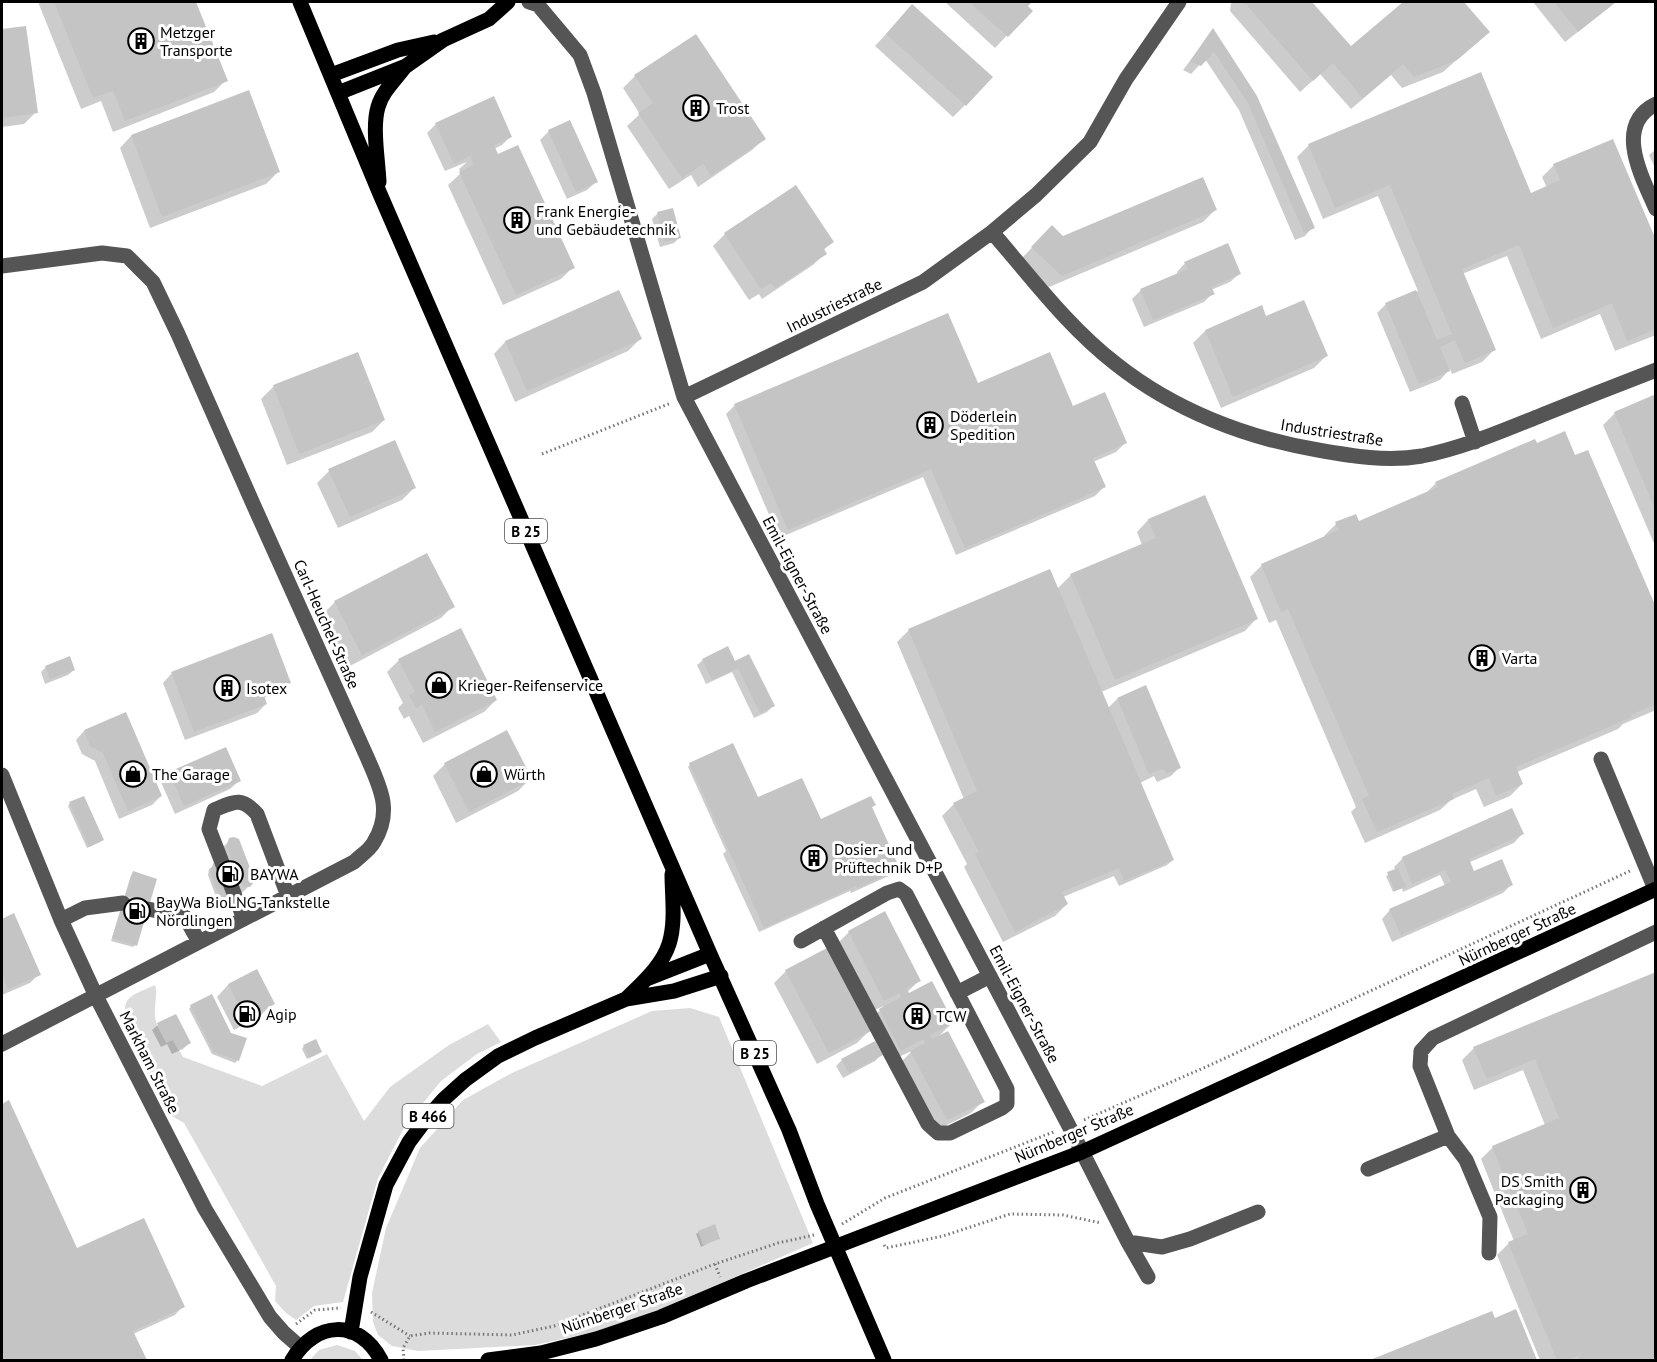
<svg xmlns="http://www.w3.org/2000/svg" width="1657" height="1362" viewBox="0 0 1657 1362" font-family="'PT Sans',sans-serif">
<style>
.green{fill:#dcdcdc}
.shadow{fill:#0003}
.building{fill:#c4c4c4}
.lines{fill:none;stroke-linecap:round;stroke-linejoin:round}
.minor-tunnel{stroke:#d9d9d9;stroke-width:15;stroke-dasharray:15 8;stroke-linecap:butt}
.path{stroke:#777;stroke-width:3;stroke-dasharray:1.5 3;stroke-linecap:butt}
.minor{stroke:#555;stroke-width:15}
.major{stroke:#000;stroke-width:15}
.labels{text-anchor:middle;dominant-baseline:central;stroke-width:6;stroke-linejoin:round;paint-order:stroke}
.shield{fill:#fff;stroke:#4c4c4c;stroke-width:1.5}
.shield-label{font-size:15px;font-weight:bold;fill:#000}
.poi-label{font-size:16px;fill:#000;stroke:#fff;text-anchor:start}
.street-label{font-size:16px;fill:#000;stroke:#fff}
</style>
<rect width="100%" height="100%" fill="#fff"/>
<path class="green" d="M155,985c3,10 -1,19 0,30 0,9 7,19 11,27l7,-2 10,17 79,29 65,-32 37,67 26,-34 59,-42 39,-21 13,18 -24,12 -36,27 -35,43 -28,54 -35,124 -29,4 -18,14 -10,-7 -11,-12 1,-15 -92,-163 -17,-10 -44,-87 5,-2c-10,-28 6,-29 27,-39z
M690,1008l29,9 94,226 -156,68 -63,21 -59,13 -117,6 -26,-5 -14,-11 -5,-13 -1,-29 14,-65 34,-80 43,-48 49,-27 140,-62z
M337,1345l18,6 8,9h-53l9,-10z"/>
<path class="shadow" d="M38,2h157l31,78 -12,12 -101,40 -12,-31 -20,8z
M945,2h85l-5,4 5,5 -35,37z
M1231,2h79l41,46 54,-46h57l26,30 -45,40 -41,16 -11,-13 -40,34 -31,-35 -20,18 -70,-81z
M1533,2h83l-51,40z
M901,18l64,87 -12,12 -78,-71z
M25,28l11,84 -12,12 -22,3v-96z
M1213,31l100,196 -8,9 -10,4 -56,-130 -34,-51 -14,15 -8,-4z
M635,76l129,63 -12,11 -54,37 -7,-12 -22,14 -42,-63 13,-12 -17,-26z
M248,92l30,80 -12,12 -116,44 -30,-80 11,-12z
M436,124l75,12 -9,9 -8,4 79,118 -12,12 -58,26 -55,-120 13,-12 -2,-4 8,-7 -22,9 -18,-38z
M549,131l47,51 -9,8 -20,9 -27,-59z
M1309,145l222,49 16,-6 -5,-11 12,-12 102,79v91l-41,16 -15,-37 -59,25 -34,-83 -45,18 32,76 -12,12 -30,12 -2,-5 -10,11 -30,12 -33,-79 9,-9 32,-13 -40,-95 -55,23 -26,-62z
M1656,149v21l-7,-15z
M795,187l37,54 -9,10 2,2 -12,12 -51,34 -3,-5 -10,6 -36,-54 12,-12z
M1215,210l-12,12 -154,65 -29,-27 32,-33 11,11z
M658,213l22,24 -6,6 -14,4 -8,-28z
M1185,263l54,11 -9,8 -19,8 2,3 -9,9 -60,25 -12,-28 9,-9 37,-15 -1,-3z
M618,292l22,47 -12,12 -113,51 -21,-48 11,-12z
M1266,318l60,38 -12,12 -93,40 -28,-65 12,-12z
M358,354l26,66 -12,12 -85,33 -26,-66 12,-12z
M977,385l95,23 53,35 -9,9 -23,10 11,25 -9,9 -139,59 -33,-78 -144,61 -53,-124 9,-9z
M1656,396v152l-53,-123 12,-12z
M1536,445l38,12 82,153v100l-33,14 -5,5 -101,43 5,12 -12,12 -26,11 -8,-18 -25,11 -11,10 -75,33 -14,-31 5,-5 -80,-187 -7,3 -19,-46 12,-12 63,-27 -1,-2 12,-12 22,-1 67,-29 11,-11z
M329,471l85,17 -12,12 -64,28 -21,-45z
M1204,497l52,122 -11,12 -144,61 7,16 9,-9 62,69 -8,8 -14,6 -3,-6 -14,7 33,77 -6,5 -48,21 -5,-10 -51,21 4,7 -12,12 -52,26 -39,-75 3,-3 -25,-48 12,-12 10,-5 -67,-157 12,-12 148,-41 14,-14 71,-30 -5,-13 11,-12z
M335,602l118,4 -12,12 -91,48 -27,-52z
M271,635l18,47 -9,9 -17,7 3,6 -9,9 -72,27 -22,-57 8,-9z
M399,660l97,40 -12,12 -61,31 -14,-27 -5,3 -6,-11 5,-5 -16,-31z
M703,660l31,3 39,43 -6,6 -13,6 -22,-46 -26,12 -9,-19z
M46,667l28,3 -6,5 -23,9 -4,-12z
M125,714l36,82 -9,9 -33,14 -24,-58 -13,-7 -6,-14 8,-9z
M225,749l14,32 -9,8 -55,25 -14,-32 9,-8z
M445,764l85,15 -12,12 -62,32 -23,-47z
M690,764l68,36 62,21 51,-13 27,60 -5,6 -42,19 -1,-2 -91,41 -36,-78 3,-3 -38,-84z
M70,803l32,37 -2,2 -13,6 -19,-42z
M1522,834l-8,9 -46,20 4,8 40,13 -9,9 -111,49 -10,-23 8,-9 55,-24 -5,-11 -37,17 -1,-4 -9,4 -7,-16 9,-6 -1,-3 9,-9z
M230,840l19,46 -6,6 -8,-1 -9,8 -6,-1 -5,-4 -7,-19 1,-6 12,-8 3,-15z
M133,873l2,72 -2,2 -22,-6 20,-66z
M13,915l26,59 -9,9 -28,12v-74z
M849,932l71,48 -18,17 50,26 -15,15 46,63 -12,12 -36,18 -36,-67 14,-14 -24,12 -21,-40 16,-16 -12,5 -35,-67z
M256,971l17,32 -12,12 -27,15 -17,-33 11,-12z
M786,971l83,60 -12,12 -40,21 -43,-81z
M1656,975v385h-116l-43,-105 12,-12 5,-2 -33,-82 12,-12 52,-22 -22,-55 -49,20 -12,-30 12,-12z
M191,1006l47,54 -3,3 -23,-9 -23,-45z
M175,1016l14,27 -6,6 -11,5 -5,-10 -6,3 -9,-17 6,-5z
M304,1046l14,8 -11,5 -5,-10z
M881,1055l-6,6 -32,17 -7,-12 6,-6z
M8,1102l68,148 107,56 -8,9 -42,19 12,26h-143v-254z
M699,1232l19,6 -17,9 -5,-13z
M1515,1311l20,49h-161l118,-47 2,7z"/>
<path class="building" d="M54,2h142l32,79 -103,40 -12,-30 -20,7z
M969,2h63l-4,4 5,5 -25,26z
M1244,2h68l39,44 52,-44h61l26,30 -33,28 -43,17 -11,-13 -40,34 -30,-35 -20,18z
M1554,2h62l-38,30z
M912,4l81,73 -27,29 -80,-72z
M26,26l12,87 -36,5v-89z
M1213,28l44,68 58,132 -11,5 -57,-132 -33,-49 -13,14 -11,-5z
M696,34l70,105 -55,37 -8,-12 -21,14 -44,-65 15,-10 -19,-28z
M1481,72l50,121 29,-13 -7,-16 60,-25 43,101v89l-29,12 -15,-38 -59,25 -34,-83 -57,24 34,81 -31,13 -10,-23 -15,7 10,24 -31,13 -34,-81 31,-13 21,50 15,-6 -62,-149 -55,23 -27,-64z
M249,90l31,82 -118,45 -31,-82z
M494,96l18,41 -18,8 4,9 20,-9 57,123 -59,27 -57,-123 15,-7 -4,-9 -16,8 -19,-41z
M570,120l28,62 -22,10 -28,-62z
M1203,177l14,33 -155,66 -31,-29 21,-22 11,11z
M796,185l38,57 -10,7 3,5 -52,34 -4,-5 -10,6 -37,-56z
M673,208l8,30 -16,4 -8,-30z
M1228,243l13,31 -30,13 4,7 -62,26 -13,-31 48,-20 -4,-7z
M619,290l23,49 -115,52 -22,-50z
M1304,300l24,56 -95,41 -28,-67 57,-25 4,11z
M948,313l30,70 72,-31 23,54 32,-14 22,51 -34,15 13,29 -141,61 -34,-79 -143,61 -54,-126z
M358,352l27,68 -86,34 -26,-69z
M1656,394v115h-1l-41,-97z
M1565,431l10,24 13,-5 68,157v97l-25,11 1,2 -116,50 7,17 -27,12 -7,-18 -37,16 2,5 -77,33 -15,-33 7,-3 -81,-187 -7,3 -20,-48 78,-34 -4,-8 21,-8 3,7 79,-34 -3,-5 100,-43 2,4z
M395,440l21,48 -66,29 -22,-48z
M1205,495l53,124 -143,61 -45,-106 86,-36 -8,-19z
M427,553l28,54 -93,48 -28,-54z
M1050,569l124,291 -50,21 -5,-13 -57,24 6,12 -53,28 -40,-78 4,-2 -26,-49 24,-12 -69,-162z
M461,628l36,72 -62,32 -13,-27 -6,3 -7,-13 6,-3 -17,-33z
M272,633l19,50 -28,10 4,11 -73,28 -23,-60z
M728,646l7,15 14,-7 26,52 -15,7 -22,-45 -26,12 -10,-21z
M70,656l5,14 -25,9 -5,-13z
M1146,685l35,83 -15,6 -3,-5 -14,5 -32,-76z
M126,712l36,84 -34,15 -25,-58 -13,-7 -6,-16z
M507,730l25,49 -63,33 -25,-49z
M733,743l25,54 44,-19 19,41 50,-23 5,9 -4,2 28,62 -43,19 -1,-2 -92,42 -75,-165z
M226,747l15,34 -57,25 -15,-34z
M84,796l20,44 -15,7 -20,-45z
M1512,808l12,26 -55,25 5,12 28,-12 11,26 -112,50 -12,-26 62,-27 -6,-12 -33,14 -10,-27z
M234,837l5,2 16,42 -5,6 -7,-1 -17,-39 3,-9z
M214,862h14l3,3 8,23 -10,9h-6l-6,-6 -7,-19z
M1398,868l8,19 -11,4 -8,-19z
M133,871l24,8 -20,67 -25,-8z
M885,911l36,70 -15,7 3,5 23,-12 22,42 -24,12 2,4 16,-8 37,71 -38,18 -37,-69 15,-8 -2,-4 -22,12 -22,-42 22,-12 -2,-4 -15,8 -36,-70z
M14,913l27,62 -33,14 -6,-15v-55z
M827,948l44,83 -42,22 -44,-83z
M257,969l18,35 -29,15 -18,-35z
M1656,972v388h-76l-2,-4 -12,4h-9l-49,-118 20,-8 -36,-88 67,-28 -24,-59 -48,20 -14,-32z
M212,994l19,39 16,5 -8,23 -25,-9 -24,-47z
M176,1014l15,29 -13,7 -5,-10 -7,3 -9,-20z
M316,1039l6,13 -13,6 -6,-13z
M875,1041l8,14 -34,18 -8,-14z
M9,1100l68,148 67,-30 41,89 -52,24 14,29h-145v-256z
M715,1224l5,15 -17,6 -5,-14z
M1516,1309l21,51h-167l122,-49 3,7z"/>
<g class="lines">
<path class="minor-tunnel" d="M123,903l25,6"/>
<path class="path" d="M542,454l129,-51
M1084,1120l124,-54 424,-196
M842,1224l43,-26 171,-67
M884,1245l2,3 57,-12 67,-22 53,1 38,8
M715,1264l5,13
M371,1312l39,24
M296,1324l19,-14 26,-2
M404,1360l-1,-12 7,-12 19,-3 83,2 42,-9 161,-62 63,-21 36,-8"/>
<path class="minor" d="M529,2l9,3 42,50 14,38 90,304 385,729 59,116 34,5 28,-8 68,-27
M1656,104c-43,21 -14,73 0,105
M992,232c39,45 76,95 124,132 58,46 130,74 202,86 34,6 69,12 104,6 41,-8 80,-25 120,-41 37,-15 75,-30 114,-45
M2,266l100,-13 25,3 26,26 25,52 76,172 113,251c13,30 26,54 7,85 -4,8 -14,14 -20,20l-352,182
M684,397l239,-115 69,-50 44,-37 54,-53 36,-63 53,-77
M1462,403l13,39
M1601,759l54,130
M2,775l59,145 35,76 109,213 65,108 14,16 16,14
M148,909l37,8 14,25
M244,919l-35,-90 5,-19c20,-8 27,-14 43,4l31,82
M61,920l24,-12 38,-5
M801,941l86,-48 12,-4 7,5 101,195v15l-5,4 -52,25h-12l-10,-9 -104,-196
M957,993l33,-17
M1368,1169l80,-33
M1128,1242l20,35
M1489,1253l1,-36 -24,-57 -18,-24 -28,-70 1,-15 12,-13 223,-106"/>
<path class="major" d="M300,2l80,192 330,760 79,176 28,74 67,156
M331,75l67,-25 36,-8
M338,93l68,-27 37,-26 46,-21 19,-17
M379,182c-1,-22 -7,-55 -1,-75 4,-15 17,-27 26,-39
M649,978l61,-24
M626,999c16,-16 36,-33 43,-55 7,-22 3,-48 3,-70
M351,1332l9,-55 26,-92 23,-43 18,-24 17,-19 21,-19 33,-24 37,-18 91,-39 48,-8 47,-15
M292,1360c23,-39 67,-42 89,0
M488,1360l53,-7 55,-14 65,-22 85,-36 336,-129 574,-263"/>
</g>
<defs>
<g id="building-ring" transform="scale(1.35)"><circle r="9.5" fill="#fff" stroke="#000" stroke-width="1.5"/><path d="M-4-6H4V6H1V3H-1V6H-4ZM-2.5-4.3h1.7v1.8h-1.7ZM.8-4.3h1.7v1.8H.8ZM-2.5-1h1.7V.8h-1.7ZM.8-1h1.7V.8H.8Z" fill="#000"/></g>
<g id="shop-ring" transform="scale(1.35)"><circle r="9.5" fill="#fff" stroke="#000" stroke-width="1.5"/><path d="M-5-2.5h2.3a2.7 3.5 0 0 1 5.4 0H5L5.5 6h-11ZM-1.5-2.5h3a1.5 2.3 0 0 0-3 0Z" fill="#000"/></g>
<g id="fuel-ring" transform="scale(1.35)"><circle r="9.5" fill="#fff" stroke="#000" stroke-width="1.5"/><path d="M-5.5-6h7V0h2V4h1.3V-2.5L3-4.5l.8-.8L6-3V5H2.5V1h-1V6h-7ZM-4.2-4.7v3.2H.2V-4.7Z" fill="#000"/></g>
</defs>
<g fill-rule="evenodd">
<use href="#building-ring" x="141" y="41"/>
<use href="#building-ring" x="696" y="108"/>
<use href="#building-ring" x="517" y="220"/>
<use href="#building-ring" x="930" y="425"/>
<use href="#building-ring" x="1482" y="658"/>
<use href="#shop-ring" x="439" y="685"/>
<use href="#building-ring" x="227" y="688"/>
<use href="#shop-ring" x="133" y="774"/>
<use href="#shop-ring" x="484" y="774"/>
<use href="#building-ring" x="814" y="858"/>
<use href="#fuel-ring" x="230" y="874"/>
<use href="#fuel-ring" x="137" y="911"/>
<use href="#fuel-ring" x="247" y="1014"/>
<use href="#building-ring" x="917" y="1016"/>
<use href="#building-ring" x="1583" y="1190"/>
</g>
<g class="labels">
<g class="shield">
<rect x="505" y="519" width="42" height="24" rx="4.5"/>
<rect x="734" y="1041" width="42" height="24" rx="4.5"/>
<rect x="402.5" y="1104" width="51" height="24" rx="4.5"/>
</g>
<g class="shield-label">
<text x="526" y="531">B 25</text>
<text x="755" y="1053">B 25</text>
<text x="428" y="1116">B 466</text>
</g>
<g class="poi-label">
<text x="160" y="32">Metzger<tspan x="160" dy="18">Transporte</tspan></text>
<text x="716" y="108">Trost</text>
<text x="536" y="211">Frank Energie-<tspan x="536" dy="18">und Gebäudetechnik</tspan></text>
<text x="950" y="416">Döderlein<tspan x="950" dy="18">Spedition</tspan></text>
<text x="1502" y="658">Varta</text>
<text x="458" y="685">Krieger-Reifenservice</text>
<text x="246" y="688">Isotex</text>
<text x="152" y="774">The Garage</text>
<text x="504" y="774">Würth</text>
<text x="834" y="849">Dosier- und<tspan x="834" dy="18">Prüftechnik D+P</tspan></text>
<text x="250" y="874">BAYWA</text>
<text x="156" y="902">BayWa BioLNG-Tankstelle<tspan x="156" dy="18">Nördlingen</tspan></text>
<text x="266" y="1014">Agip</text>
<text x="936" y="1016">TCW</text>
<text x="1564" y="1181" text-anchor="end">DS Smith<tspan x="1564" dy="18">Packaging</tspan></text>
</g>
<g class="street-label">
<text transform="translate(834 305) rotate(-26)">Industriestraße</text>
<text transform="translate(1332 432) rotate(9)">Industriestraße</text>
<text transform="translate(798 575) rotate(62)">Emil-Eigner-Straße</text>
<text transform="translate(327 624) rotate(66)">Carl-Heuchel-Straße</text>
<text transform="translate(1517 934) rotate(-25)">Nürnberger Straße</text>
<text transform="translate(1025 1004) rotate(62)">Emil-Eigner-Straße</text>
<text transform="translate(150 1062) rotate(63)">Markham Straße</text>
<text transform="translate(1074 1133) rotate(-23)">Nürnberger Straße</text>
<text transform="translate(622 1308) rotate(-19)">Nürnberger Straße</text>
</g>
</g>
<rect width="1657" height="1362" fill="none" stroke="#000000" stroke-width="6"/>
</svg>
